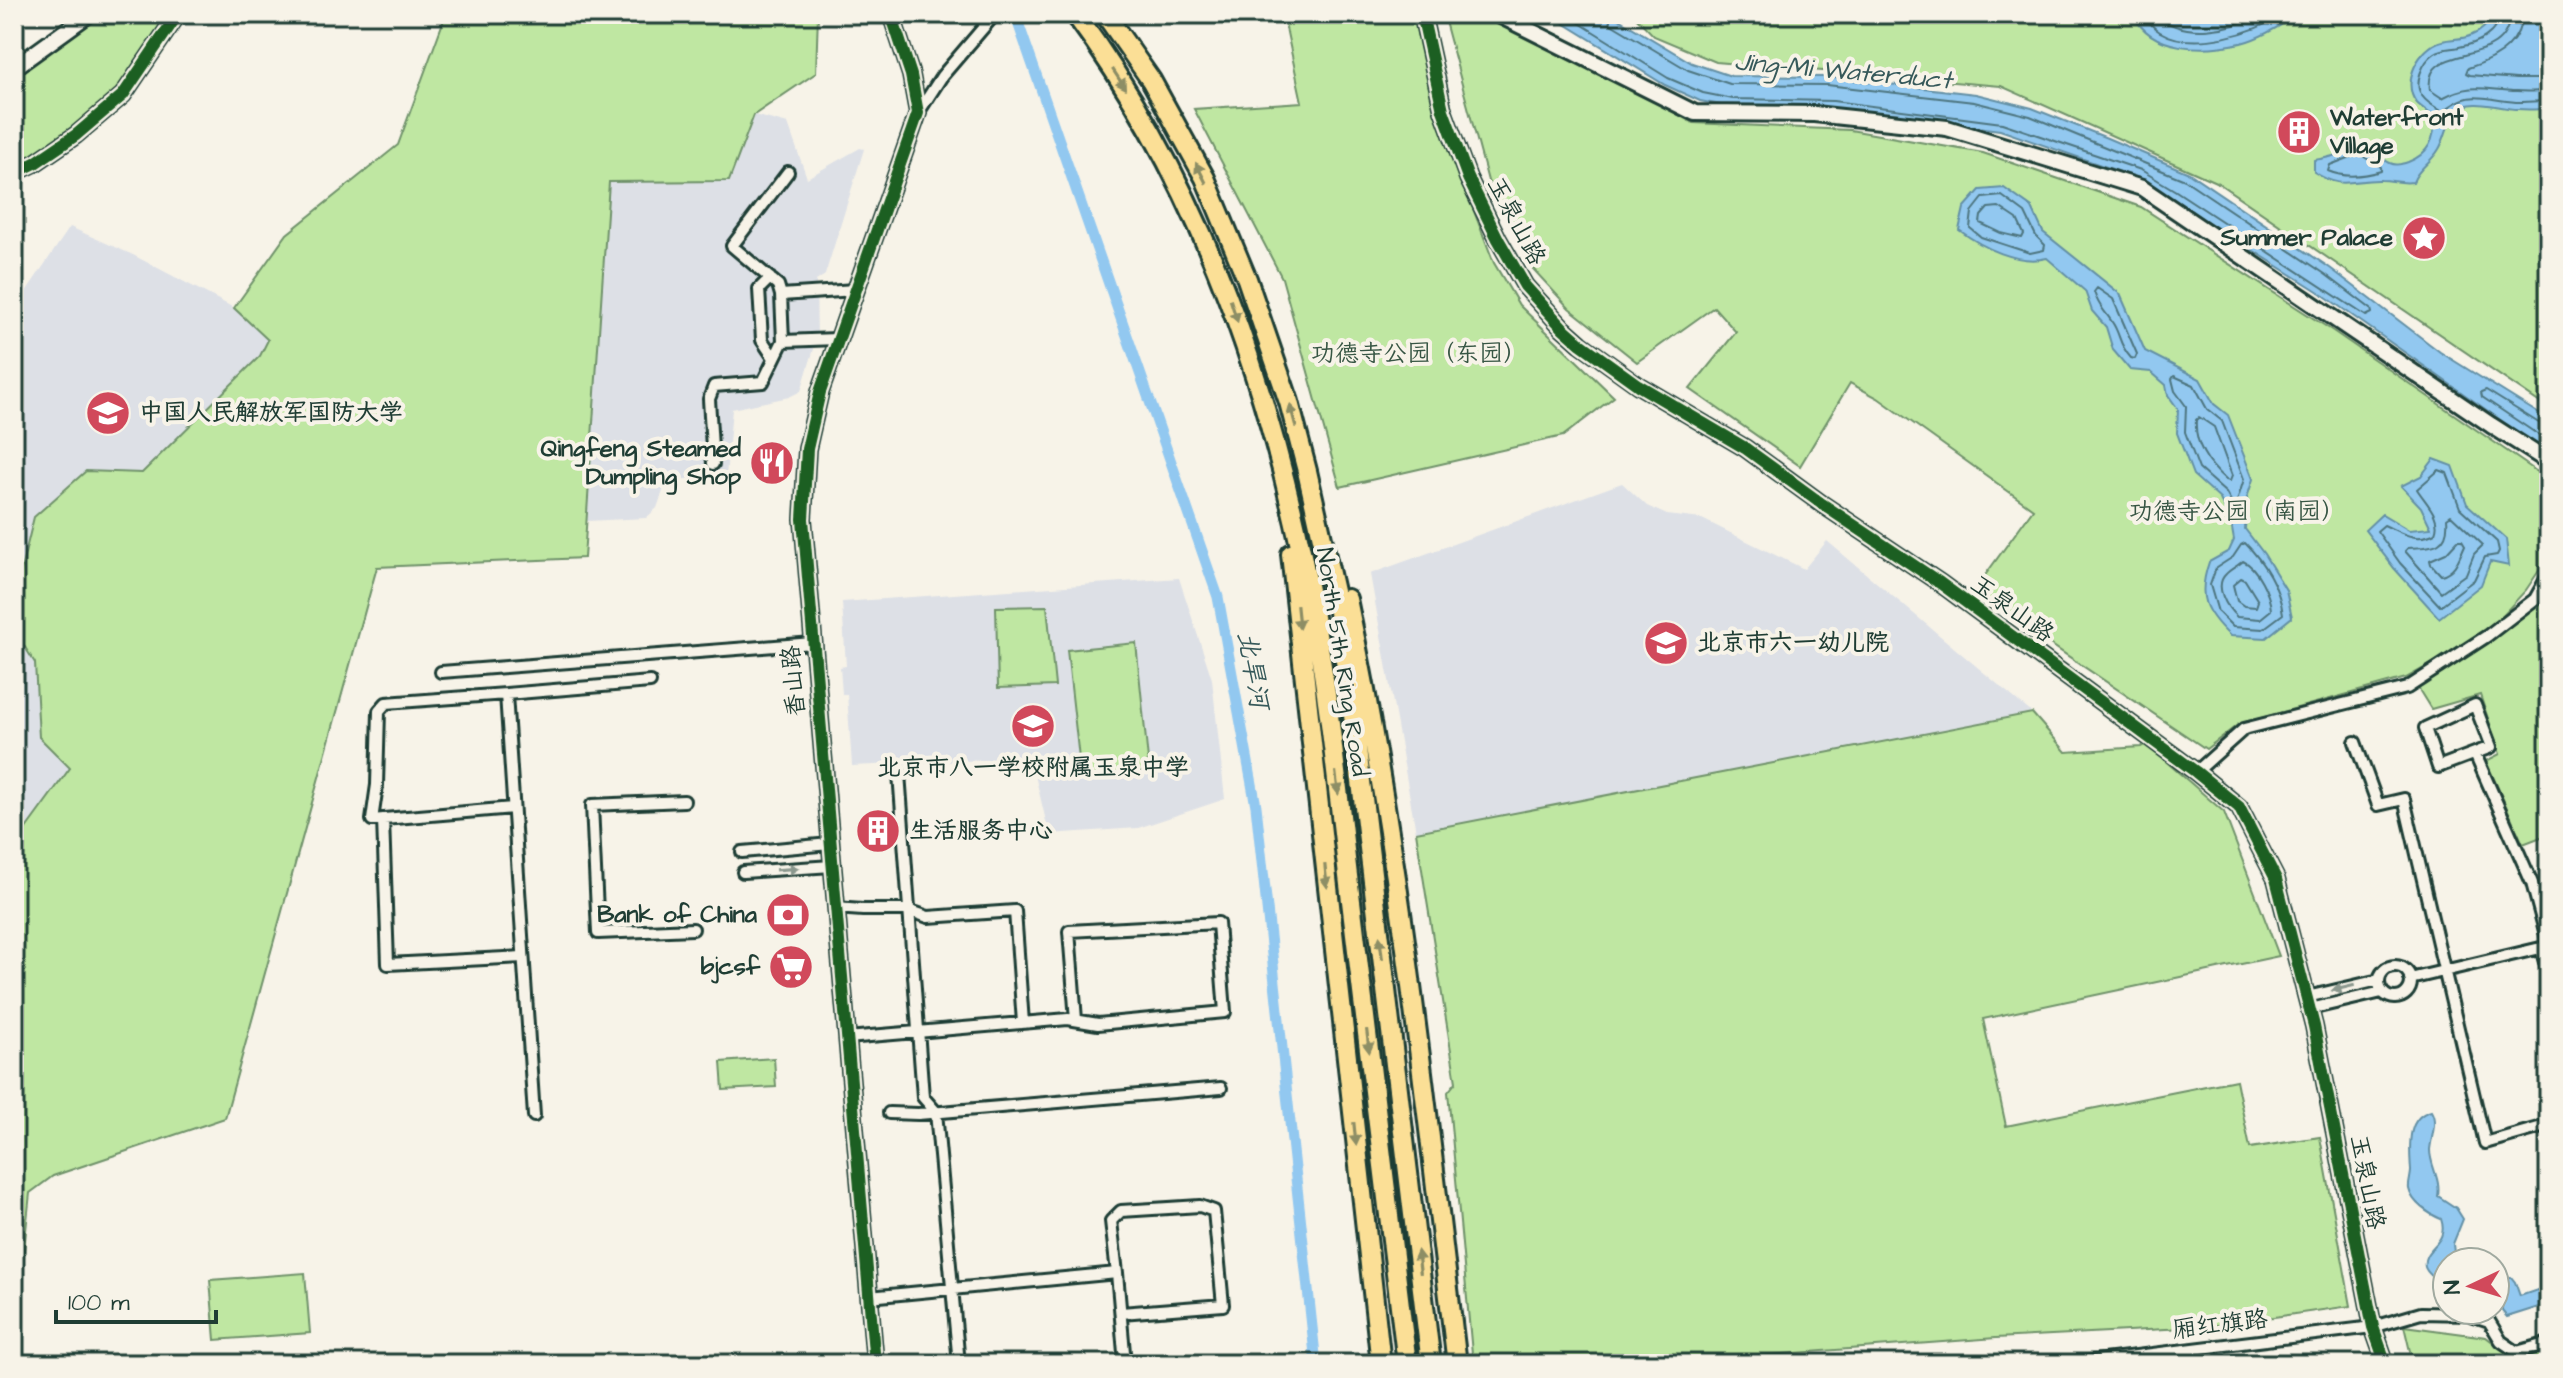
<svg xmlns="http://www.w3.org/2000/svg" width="2563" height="1378" viewBox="0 0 2563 1378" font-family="'Architects Daughter','LXGW WenKai TC',sans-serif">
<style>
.built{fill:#dde0e6}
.green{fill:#bfe7a2;stroke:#6f926b;stroke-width:2}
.water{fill:#92c8f0;stroke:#6490a5;stroke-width:2}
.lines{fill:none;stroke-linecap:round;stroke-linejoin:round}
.shore{stroke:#4d757f;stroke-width:2}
.canal{stroke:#92c8f0;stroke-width:11}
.street-casing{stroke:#1f3d34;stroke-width:16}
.secondary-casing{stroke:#1f3d34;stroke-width:20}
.highway-casing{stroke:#1f3d34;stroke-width:24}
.street{stroke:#f7f3e8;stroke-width:10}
.secondary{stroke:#f7f3e8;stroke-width:14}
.highway{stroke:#fbdf96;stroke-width:18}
.cycleway-casing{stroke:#f7f3e8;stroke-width:17}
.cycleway{stroke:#1b5e20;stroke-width:12}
.oneway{fill:#8d8e65}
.oneway2{fill:#8b988e}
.labels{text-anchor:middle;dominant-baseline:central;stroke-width:8;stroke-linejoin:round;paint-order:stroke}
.poi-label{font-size:24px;font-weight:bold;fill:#1f3d34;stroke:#f7f3e8;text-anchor:start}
.street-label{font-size:24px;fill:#1f3d34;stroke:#f7f3e8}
.park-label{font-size:24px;fill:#375644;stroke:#f7f3e8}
.water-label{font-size:26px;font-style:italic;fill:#36595a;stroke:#f7f3e8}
</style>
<rect width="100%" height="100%" fill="#f7f3e8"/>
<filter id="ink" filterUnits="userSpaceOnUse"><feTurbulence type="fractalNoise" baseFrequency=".0125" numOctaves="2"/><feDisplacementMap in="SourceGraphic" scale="16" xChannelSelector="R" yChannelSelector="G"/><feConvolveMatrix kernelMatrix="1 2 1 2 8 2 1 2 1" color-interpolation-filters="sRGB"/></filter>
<g filter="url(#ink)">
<path class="built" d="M754,115l34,9 19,54 53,-30 4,1 -39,126 -9,6 1,58 -16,52 -12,6 -57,12 -6,68 -59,3 -10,28 -11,10 -59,3 22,-339 120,-1z
M70,227l63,28 101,53 34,32 -8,16 -118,117 -56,-2 -52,46 -20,81v-302l7,3z
M1622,483l25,23 20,9 35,4 102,50 23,-28 205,172 -616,119 -46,-258z
M1179,578l33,101 13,120 -87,29 -89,6 -18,-76 -179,8 -5,-72h-5l-2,-27 6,-1 -4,-64z
M14,630l21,33 4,74 31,31 -56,77z"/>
<path class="green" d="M98,14h70c-19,27 -35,58 -58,83 -26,29 -62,52 -96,70v-93z
M446,14h372l-2,59 -62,42 -25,66 -120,1 -25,376 -207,9 -152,551 -172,58 -23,17 -16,151v-499l56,-77 -31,-31 -4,-74 -21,-33v-32l20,-81 52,-46 56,2 118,-117 8,-16 -34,-32 53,-74 111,-89z
M1283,14h135l-1,18 19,81 58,150 25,42 95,92 -51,39 -223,51 -58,-209 -88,-169 108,-7z
M1443,14h55l195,109 157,7 133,23 158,54 192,124 216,149v76l-23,34 -40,43 -80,45 -167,46 -33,25 -233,-157 60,-83 -155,-111 -28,-15 -50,83 -110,-77 46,-57 -22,-25 -77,55 -68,-54 -36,-39 -45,-88z
M1633,14h916v395l-331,-226 -217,-97 -285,-24 -62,-26z
M2549,584v250l-26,10 -37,-83 14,-7 -20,-59 -49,14 -13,-21 51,-33 66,-51z
M1047,606l8,80 -57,2 -2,-81z
M1136,643l13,127 -68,7 -14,-127z
M2032,713l34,39 75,-5 5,-3 78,68 55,144 -296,63 23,107 230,-46 14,68 70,-11 31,169 -147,21 -208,11 -348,26h-175l-25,-272 8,-10 -40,-250z
M774,1058l2,29 -53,3 -2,-28z
M305,1273l5,60 -95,7 -5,-60z
M2404,1326l82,11 29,22 34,-9v14h-136z"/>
<path class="water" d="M1549,14h61l82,49 39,13 96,1 149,17 56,14 75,30 82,35 141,95 110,84 109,68v31l-10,-4 -220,-155 -181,-114 -138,-48 -168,-21 -100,-2 -32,-6 -35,-16z
M2133,14h165c-16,11 -37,24 -57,29 -35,8 -90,10 -108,-29z
M2494,14h55v95c-10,0 -21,1 -31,0 -17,0 -47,-12 -61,1 -9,8 -11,28 -18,39 -8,14 -20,18 -26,33 -12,2 -20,-2 -32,-2 -29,-1 -38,11 -67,-8v-12c6,-1 13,-2 19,-4 10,-3 17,-12 29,-9 11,2 18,11 28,16 6,3 12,1 18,-1 21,-8 27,-23 27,-45 -6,-5 -14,-9 -19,-15 -15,-20 3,-55 26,-61 10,-3 20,-1 30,-6 11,-4 17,-12 22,-21z
M2004,188l28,20 11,24 77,62 25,57 55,28 14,25 14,11 25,64 -6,19 -2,31 19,25 22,36 6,27 -26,21 -36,-2c-26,-25 -33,-39 -21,-74l20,-11 5,-11 -3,-17 -11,-24 -27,-24 -16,-42 1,-24 -10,-14 -2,-10 -15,-13 -21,-2 -17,-20 -7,-23 -14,-16 -7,-20 -38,-33c-29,7 -64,-10 -88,-28l5,-22 16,-18z
M2434,459l19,7 14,38 39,35 3,27 -19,-4 -9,23 -42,33 -45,-50 -29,-38 17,-16 27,16 22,-2 -10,-21 -20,-21 20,-10z
M2431,1111c7,11 0,26 -1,39 0,16 11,29 8,46l18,12 7,11 -10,25 2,18h-8v34h-5c0,-1 -3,-13 -4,-13 -3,-6 -11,-9 -13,-16 -4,-20 25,-22 16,-48 -12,-5 -29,-16 -32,-30 -1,-4 2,-13 2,-18 -1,-21 -6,-54 20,-60z
M2495,1277h16l4,5 5,14 20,-7 2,17 -35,11 -5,-6 -1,-13 -6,2z"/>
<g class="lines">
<path class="shore" d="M1565,14l103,64 35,15 30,6 100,2 169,22 139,47 35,21 190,125 6,-3 -1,-4 -46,-35 -140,-94 -155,-64 -56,-14 -147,-17 -97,-1 -42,-14 -77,-46 -4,-10
M2142,14c5,6 11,14 18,18 34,20 94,1 124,-18
M2156,14c28,27 75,15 106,0
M2500,14c-2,20 -23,30 -41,33 -8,2 -16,1 -24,6 -12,8 -23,31 -12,44 4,6 14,11 20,15 26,-24 41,-12 73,-10 11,0 22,-1 33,-1
M2510,14c-3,59 -87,24 -80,76l12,8c29,-16 44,-8 75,-7 10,1 21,0 32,0
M2522,14c-1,31 -28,46 -54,54l-2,5 4,2 46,4h33
M2359,154l22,13v4c-17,5 -37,7 -53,0l2,-6z
M2002,196l23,17 11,23 9,9 -1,5 -14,3 -49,-16 -11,-9 2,-16 11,-14z
M1999,207l18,12 7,15 -2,4 -21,-5 -21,-10 1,-7 7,-8z
M2097,288l16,11 24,55 -2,5 -4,-1c-13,-14 -10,-23 -19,-36 -8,-13 -13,-14 -18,-30z
M2174,376l20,9 13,24 15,12 22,58 -8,26 -4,-1 -6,-11 -27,-24 -14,-37 1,-26 -11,-15 -3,-12z
M2199,417l15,10 18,49 -2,5 -4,-1c-18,-16 -32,-35 -30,-60z
M2549,426l-7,-1 -56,-35 -5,2 1,5 67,45
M2439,470l8,3 13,35 37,34 2,9 -2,4 -12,2 -11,23 -34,26 -40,-43 -23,-32 7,-6c18,8 32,18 51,8 7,-16 -10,-31 -18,-44z
M2451,515l32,30 -9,9 -8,20 -25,18 -36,-41 3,-3c23,-1 42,0 39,-30z
M2458,540h4l3,5c-6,13 -9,26 -24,30l-10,-11 -1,-4 16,-7z
M2245,543c18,18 35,45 38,71l-20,15 -30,-2 -15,-15 -8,-27 6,-17 17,-11 8,-12z
M2243,561c14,6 27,33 28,49l-11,9 -23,-2c-10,-9 -24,-31 -11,-43 4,-5 12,-8 17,-13z
M2241,578l4,2 13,21 -2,6 -12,-1 -7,-5 -4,-16z"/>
<path class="canal" d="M1015,14l203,583 38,209 60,558"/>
<g class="street-casing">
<path id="street" d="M918,113l24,-37 53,-62
M770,278l-11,11 3,51 12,18
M781,295l-3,-10 -46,-39 56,-74
M837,339l-54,2 -2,-46 74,-5
M713,464l-4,-65 5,-13 49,-4 20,-41
M441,672l372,-29
M506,694l-120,9 -7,8 -2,74 -5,35 141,-12
M2475,705l16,42 -53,20 -13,-39z
M2355,742l23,63 26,-6 81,344 64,-18
M2196,772l48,-43 163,-41 80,-52 48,-37 14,-25
M899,773l24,324 13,15 23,252
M684,801l-92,4 6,128 95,-4
M383,819l5,145 135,-7
M742,852l88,-8
M743,872l89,-6
M835,908l28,2h45l20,7 87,-6 8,112
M2541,948l8,28
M2379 982a16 16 0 1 1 32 0a16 16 0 1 1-32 0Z
M2410,979l139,-33 -17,-63 -57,-129
M2307,997l72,-17
M2310,1009l72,-17
M847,1038l221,-19 30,5 127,-12 -7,-89 -149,8 7,89
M889,1113l29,1 303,-26
M534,1116l-28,-422 144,-12
M1117,1273l8,91
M869,1297l248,-24 -6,-52 10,-10 79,-5 14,5 9,94 -102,8
M2071,1364l302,-37 48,-14 47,1 21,7 12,20 16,11 32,-9"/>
</g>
<g class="secondary-casing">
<path id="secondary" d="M1422,14l21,96 25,68 30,61 27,47 38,42 18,16 57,41 107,63 77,56 118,79 256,189 43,35 37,72 38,147 59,301 13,37
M1497,14l198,99 119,1 133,14 195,60 349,237 58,37
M14,68l75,-54
M14,173l21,-10 41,-28 47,-40 55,-81
M875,1364l-72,-845 4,-70 13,-57 98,-279 -7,-38 -20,-61"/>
</g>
<g class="highway-casing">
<path id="highway" d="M1075,14c129,174 198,382 237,592 18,97 27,197 39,295 19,154 38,308 56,463
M1105,14l46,66 54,98 42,101 42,123 18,69 30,134 16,110 78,649
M1291,554l90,810
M1347,599c53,252 79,509 110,765"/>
</g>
<use href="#street" class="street"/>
<use href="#secondary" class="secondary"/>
<use href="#highway" class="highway"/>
<g class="cycleway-casing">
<path id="cycleway" d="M1422,14l21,96 25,68 30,61 27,47 38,42 18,16 57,41 107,63 77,56 118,79 256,189 43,35 37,72 38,147 59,301 13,37
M14,173l21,-10 41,-28 47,-40 55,-81
M875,1364l-72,-845 4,-70 13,-57 98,-279 -7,-38 -20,-61"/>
</g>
<use href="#cycleway" class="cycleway"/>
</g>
<defs><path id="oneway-solid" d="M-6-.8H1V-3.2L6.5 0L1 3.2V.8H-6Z" transform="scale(2)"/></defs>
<g class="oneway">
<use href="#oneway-solid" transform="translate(1119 79) rotate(57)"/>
<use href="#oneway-solid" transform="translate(1201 173) rotate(-117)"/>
<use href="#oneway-solid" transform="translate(1234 311) rotate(72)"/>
<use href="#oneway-solid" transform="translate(1293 416) rotate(-105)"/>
<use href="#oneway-solid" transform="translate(1298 617) rotate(84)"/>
<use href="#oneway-solid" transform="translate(1337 783) rotate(83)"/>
<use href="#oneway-solid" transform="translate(1326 876) rotate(84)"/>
<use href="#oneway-solid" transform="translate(1381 948) rotate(-97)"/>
<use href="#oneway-solid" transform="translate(1368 1041) rotate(83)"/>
<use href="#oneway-solid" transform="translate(1355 1134) rotate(84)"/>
<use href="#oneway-solid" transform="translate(1419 1262) rotate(-97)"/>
</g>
<g class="oneway2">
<use href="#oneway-solid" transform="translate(787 869) rotate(-4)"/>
<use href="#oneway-solid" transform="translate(2343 988) rotate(167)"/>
</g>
</g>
<defs>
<g id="building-disc" transform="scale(2.3)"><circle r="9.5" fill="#d1495b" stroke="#f7f3e8"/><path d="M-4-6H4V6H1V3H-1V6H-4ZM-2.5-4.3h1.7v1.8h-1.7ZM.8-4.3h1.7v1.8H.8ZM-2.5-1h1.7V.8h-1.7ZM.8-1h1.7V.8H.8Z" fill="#fff"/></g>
<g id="sight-disc" transform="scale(2.3)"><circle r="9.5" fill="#d1495b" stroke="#f7f3e8"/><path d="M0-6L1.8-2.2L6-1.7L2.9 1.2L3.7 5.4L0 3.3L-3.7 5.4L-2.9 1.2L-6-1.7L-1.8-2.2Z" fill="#fff"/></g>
<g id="university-disc" transform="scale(2.3)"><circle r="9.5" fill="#d1495b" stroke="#f7f3e8"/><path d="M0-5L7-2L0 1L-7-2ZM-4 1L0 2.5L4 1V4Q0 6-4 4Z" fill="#fff"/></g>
<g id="restaurant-disc" transform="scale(2.3)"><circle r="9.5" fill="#d1495b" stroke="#f7f3e8"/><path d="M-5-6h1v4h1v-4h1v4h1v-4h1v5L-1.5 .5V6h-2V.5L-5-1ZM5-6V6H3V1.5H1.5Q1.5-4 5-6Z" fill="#fff"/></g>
<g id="school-disc" transform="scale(2.3)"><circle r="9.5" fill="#d1495b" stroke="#f7f3e8"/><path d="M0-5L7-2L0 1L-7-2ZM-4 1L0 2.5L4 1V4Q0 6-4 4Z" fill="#fff"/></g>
<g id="bank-disc" transform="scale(2.3)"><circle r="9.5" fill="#d1495b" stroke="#f7f3e8"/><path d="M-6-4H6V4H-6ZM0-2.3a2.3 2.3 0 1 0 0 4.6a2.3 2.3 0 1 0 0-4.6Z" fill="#fff"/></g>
<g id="supermarket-disc" transform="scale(2.3)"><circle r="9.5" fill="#d1495b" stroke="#f7f3e8"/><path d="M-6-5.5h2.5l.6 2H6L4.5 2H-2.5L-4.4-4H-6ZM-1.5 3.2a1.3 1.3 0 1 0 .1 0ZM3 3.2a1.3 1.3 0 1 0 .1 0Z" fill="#fff"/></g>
</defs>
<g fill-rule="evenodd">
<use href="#building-disc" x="2299" y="132"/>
<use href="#sight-disc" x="2424" y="238"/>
<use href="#university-disc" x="108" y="413"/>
<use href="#restaurant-disc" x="772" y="463"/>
<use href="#school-disc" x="1666" y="643"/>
<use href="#school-disc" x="1033" y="726"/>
<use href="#building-disc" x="878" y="831"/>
<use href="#bank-disc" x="788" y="915"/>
<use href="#supermarket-disc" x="791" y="967"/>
</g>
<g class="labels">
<g class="poi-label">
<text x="2330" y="118">Waterfront<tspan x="2330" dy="28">Village</tspan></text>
<text x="2393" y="238" text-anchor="end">Summer Palace</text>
<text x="139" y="413">中国人民解放军国防大学</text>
<text x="741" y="449" text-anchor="end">Qingfeng Steamed<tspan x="741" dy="28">Dumpling Shop</tspan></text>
<text x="1697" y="643">北京市六一幼儿院</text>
<text x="1033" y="768" text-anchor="middle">北京市八一学校附属玉泉中学</text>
<text x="909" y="831">生活服务中心</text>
<text x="757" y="915" text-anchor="end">Bank of China</text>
<text x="760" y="967" text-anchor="end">bjcsf</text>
</g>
<g class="street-label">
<text transform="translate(1516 221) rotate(62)">玉泉山路</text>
<text transform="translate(2012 609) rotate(36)">玉泉山路</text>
<text transform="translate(1342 662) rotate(81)">North 5th Ring Road</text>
<text transform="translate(794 681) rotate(-95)">香山路</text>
<text transform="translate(2367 1182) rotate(79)">玉泉山路</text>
<text transform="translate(2220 1325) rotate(-7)">厢红旗路</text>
</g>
<g class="park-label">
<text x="1419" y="354">功德寺公园（东园）</text>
<text x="2237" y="512">功德寺公园（南园）</text>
</g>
<g class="water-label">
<text transform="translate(1843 71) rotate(5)">Jing-Mi Waterduct</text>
<text transform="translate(1253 670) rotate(80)">北旱河</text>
</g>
</g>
<rect width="2563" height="1378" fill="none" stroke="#f7f3e8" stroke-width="48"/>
<rect x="24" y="24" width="2515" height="1330" fill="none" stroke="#1f3d34" stroke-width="3" filter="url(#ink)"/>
<g transform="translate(2471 1286) rotate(266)"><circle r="38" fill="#f7f3e8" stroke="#a1aaa0" stroke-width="2"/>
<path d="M0-6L14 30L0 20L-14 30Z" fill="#d1495b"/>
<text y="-12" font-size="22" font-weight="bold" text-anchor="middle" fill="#1f3d34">N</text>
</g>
<path d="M56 1310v12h160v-12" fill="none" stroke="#1f3d34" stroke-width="4"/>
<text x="68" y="1310" font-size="24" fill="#1f3d34" stroke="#f7f3e8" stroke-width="6" paint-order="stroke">100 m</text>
</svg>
